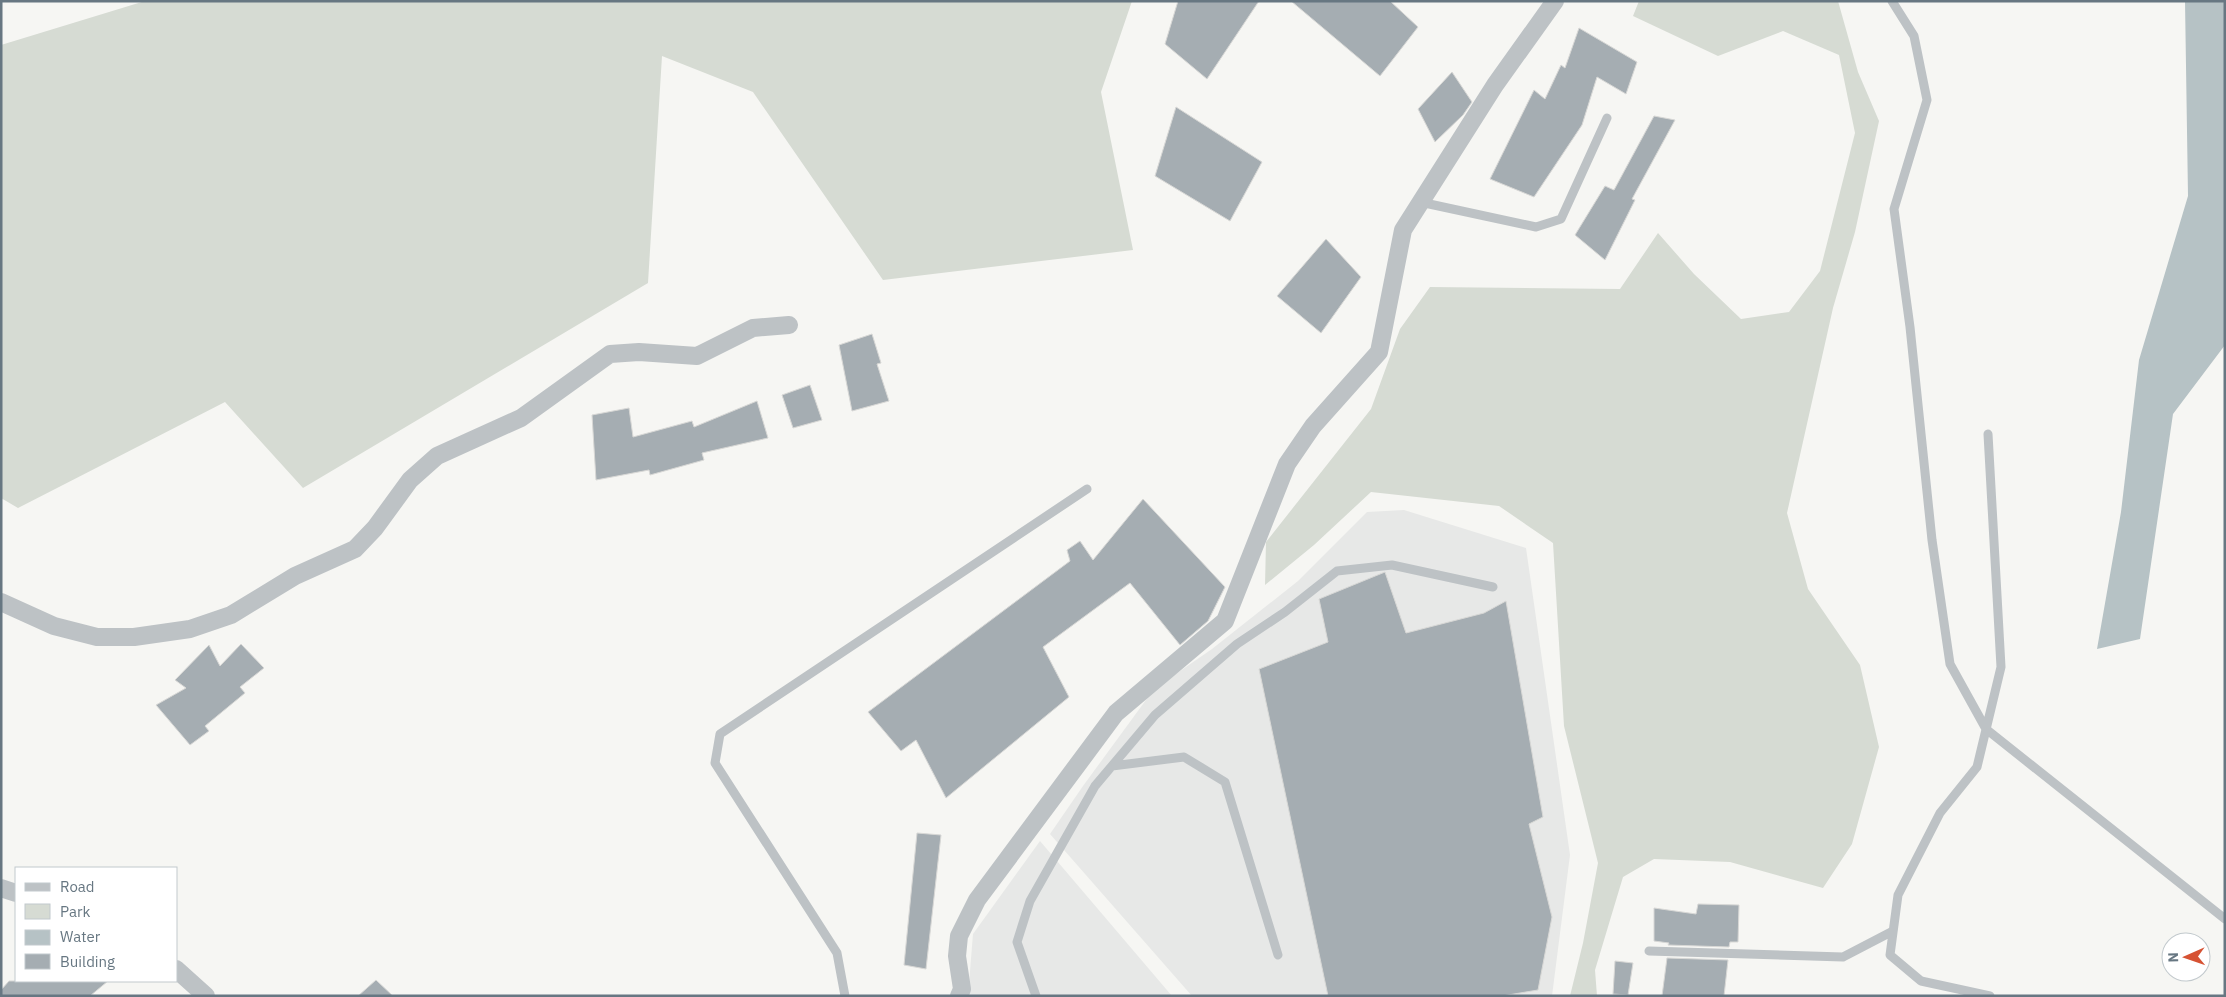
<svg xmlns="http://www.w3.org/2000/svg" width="2226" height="997" viewBox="0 0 2226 997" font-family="'IBM Plex Sans',sans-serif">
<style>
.built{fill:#e7e8e7}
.green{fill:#d6dbd3}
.water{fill:#b6c2c5}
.building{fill:#a5adb2;stroke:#d8d8d6}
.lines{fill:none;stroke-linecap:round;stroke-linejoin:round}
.lane{stroke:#bdc2c5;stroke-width:9}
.street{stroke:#bdc2c5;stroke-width:18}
</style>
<rect width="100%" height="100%" fill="#f6f6f3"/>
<path class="built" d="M1404,510l122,38 44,307 -18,141h-360l-142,-162 33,-48 71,-97 58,-40 86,-68 69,-69z
M1040,841l132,155h-204l5,-62z"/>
<path class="green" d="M145,1h987l-31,91 32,158 -250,30 -130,-188 -91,-36 -14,227 -345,205 -78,-86 -207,106 -17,-10v-453z
M1639,1h199l20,71 21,49 -24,111 -22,76 -46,205 21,76 52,76 19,82 -27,97 -29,44 -93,-26 -76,-3 -31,18 -28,93 2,26h-27l13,-53 15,-80 -34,-137 -11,-183 -54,-37 -128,-14 -57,53 -49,40 1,-43 105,-133 29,-80 30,-42 190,2 38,-56 36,41 47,45 48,-7 31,-41 35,-138 -16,-78 -56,-24 -65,25 -85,-40z"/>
<path class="water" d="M2185,1h40v344l-52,69 -33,225 -43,10 24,-137 18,-152 49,-164z"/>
<path class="building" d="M1178,1h81l-52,78 -42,-35z
M1291,1h99l28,26 -38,49z
M1579,28l58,34 -11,32 -29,-17 -15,48 -48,72 -44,-18 44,-89 11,9 16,-34 4,3z
M1452,72l20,30 -9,13 -28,27 -17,-33z
M1176,107l86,55 -32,59 -75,-45z
M1654,116l21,4 -43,79 3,1 -30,60 -30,-25 30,-49 9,4z
M1326,239l35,38 -40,56 -44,-37z
M872,334l9,29 -4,1 12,37 -37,10 -13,-66z
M810,385l12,35 -29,8 -11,-33z
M757,401l11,37 -66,15 2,7 -54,15 -1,-5 -53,10 -4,-65 37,-7 4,29 59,-16 2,6z
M1143,499l82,88 -17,34 -28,24 -50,-62 -87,64 26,50 -123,101 -30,-58 -15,11 -33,-39 202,-151 -3,-11 13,-9 13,19z
M1385,572l21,61 78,-20 22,-12 37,216 -14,7 23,93 -14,73 -36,6h-174l-69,-327 69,-27 -9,-43z
M241,644l23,24 -24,19 5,6 -40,33 4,5 -19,14 -34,-40 30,-17 -11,-8 34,-35 11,21z
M917,833l24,2 -15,134 -22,-4z
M1698,904l41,1 -1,37h-8l-1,5 -61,-2 1,-2 -15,-2v-33l42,6z
M1667,958l61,2 -4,36h-62z
M1615,961l18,2 -5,32 -15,-1z
M376,980l17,16h-35z
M9,981h99l-18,15h-89v-6z"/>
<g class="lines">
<path class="lane" d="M1892,1l22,35 13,64 -33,109 16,118 22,213 18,124 36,65 239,190
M1420,202l116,25 25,-8 46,-101
M1988,434l13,233 -24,100 -37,46 -42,82 -8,60 31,26 69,15
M1112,766l72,-9 41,25 53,173
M1649,951l194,6 50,-26
M845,996l-8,-43 -122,-190 5,-29 367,-245
M1036,996l-19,-54 13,-41 65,-115 60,-71 82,-71 48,-32 52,-41 55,-6 101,22"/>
<path class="street" d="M1,602l53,24 43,11h37l56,-8 41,-14 64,-39 60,-27 20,-21 35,-48 27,-24 84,-38 89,-64 29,-2 58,4 56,-28 36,-3
M1,888l15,5
M176,969l30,27
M959,996l3,-7 -5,-33 2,-20 18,-36 139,-187 109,-92 62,-157 26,-38 66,-74 24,-122 92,-145 60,-84"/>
</g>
<rect width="2226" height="997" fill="none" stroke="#677782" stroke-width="5"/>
<rect x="15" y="867" width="162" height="115" fill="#ffffff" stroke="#c2c9cd"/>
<rect x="25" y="883" width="25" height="8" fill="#bdc2c5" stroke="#c2c9cd"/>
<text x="60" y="892" font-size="15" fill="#677782">Road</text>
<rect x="25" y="904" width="25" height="15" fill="#d6dbd3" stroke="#c2c9cd"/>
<text x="60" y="917" font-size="15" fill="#677782">Park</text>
<rect x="25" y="930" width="25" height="15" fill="#b6c2c5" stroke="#c2c9cd"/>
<text x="60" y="942" font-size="15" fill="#677782">Water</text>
<rect x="25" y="954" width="25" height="15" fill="#a5adb2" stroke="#c2c9cd"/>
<text x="60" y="967" font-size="15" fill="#677782">Building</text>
<g transform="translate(2186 957) rotate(268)"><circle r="24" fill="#ffffff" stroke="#c2c9cd"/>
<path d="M0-4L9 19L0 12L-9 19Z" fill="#d65233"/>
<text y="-8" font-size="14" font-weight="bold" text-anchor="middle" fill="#677782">N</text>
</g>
</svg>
